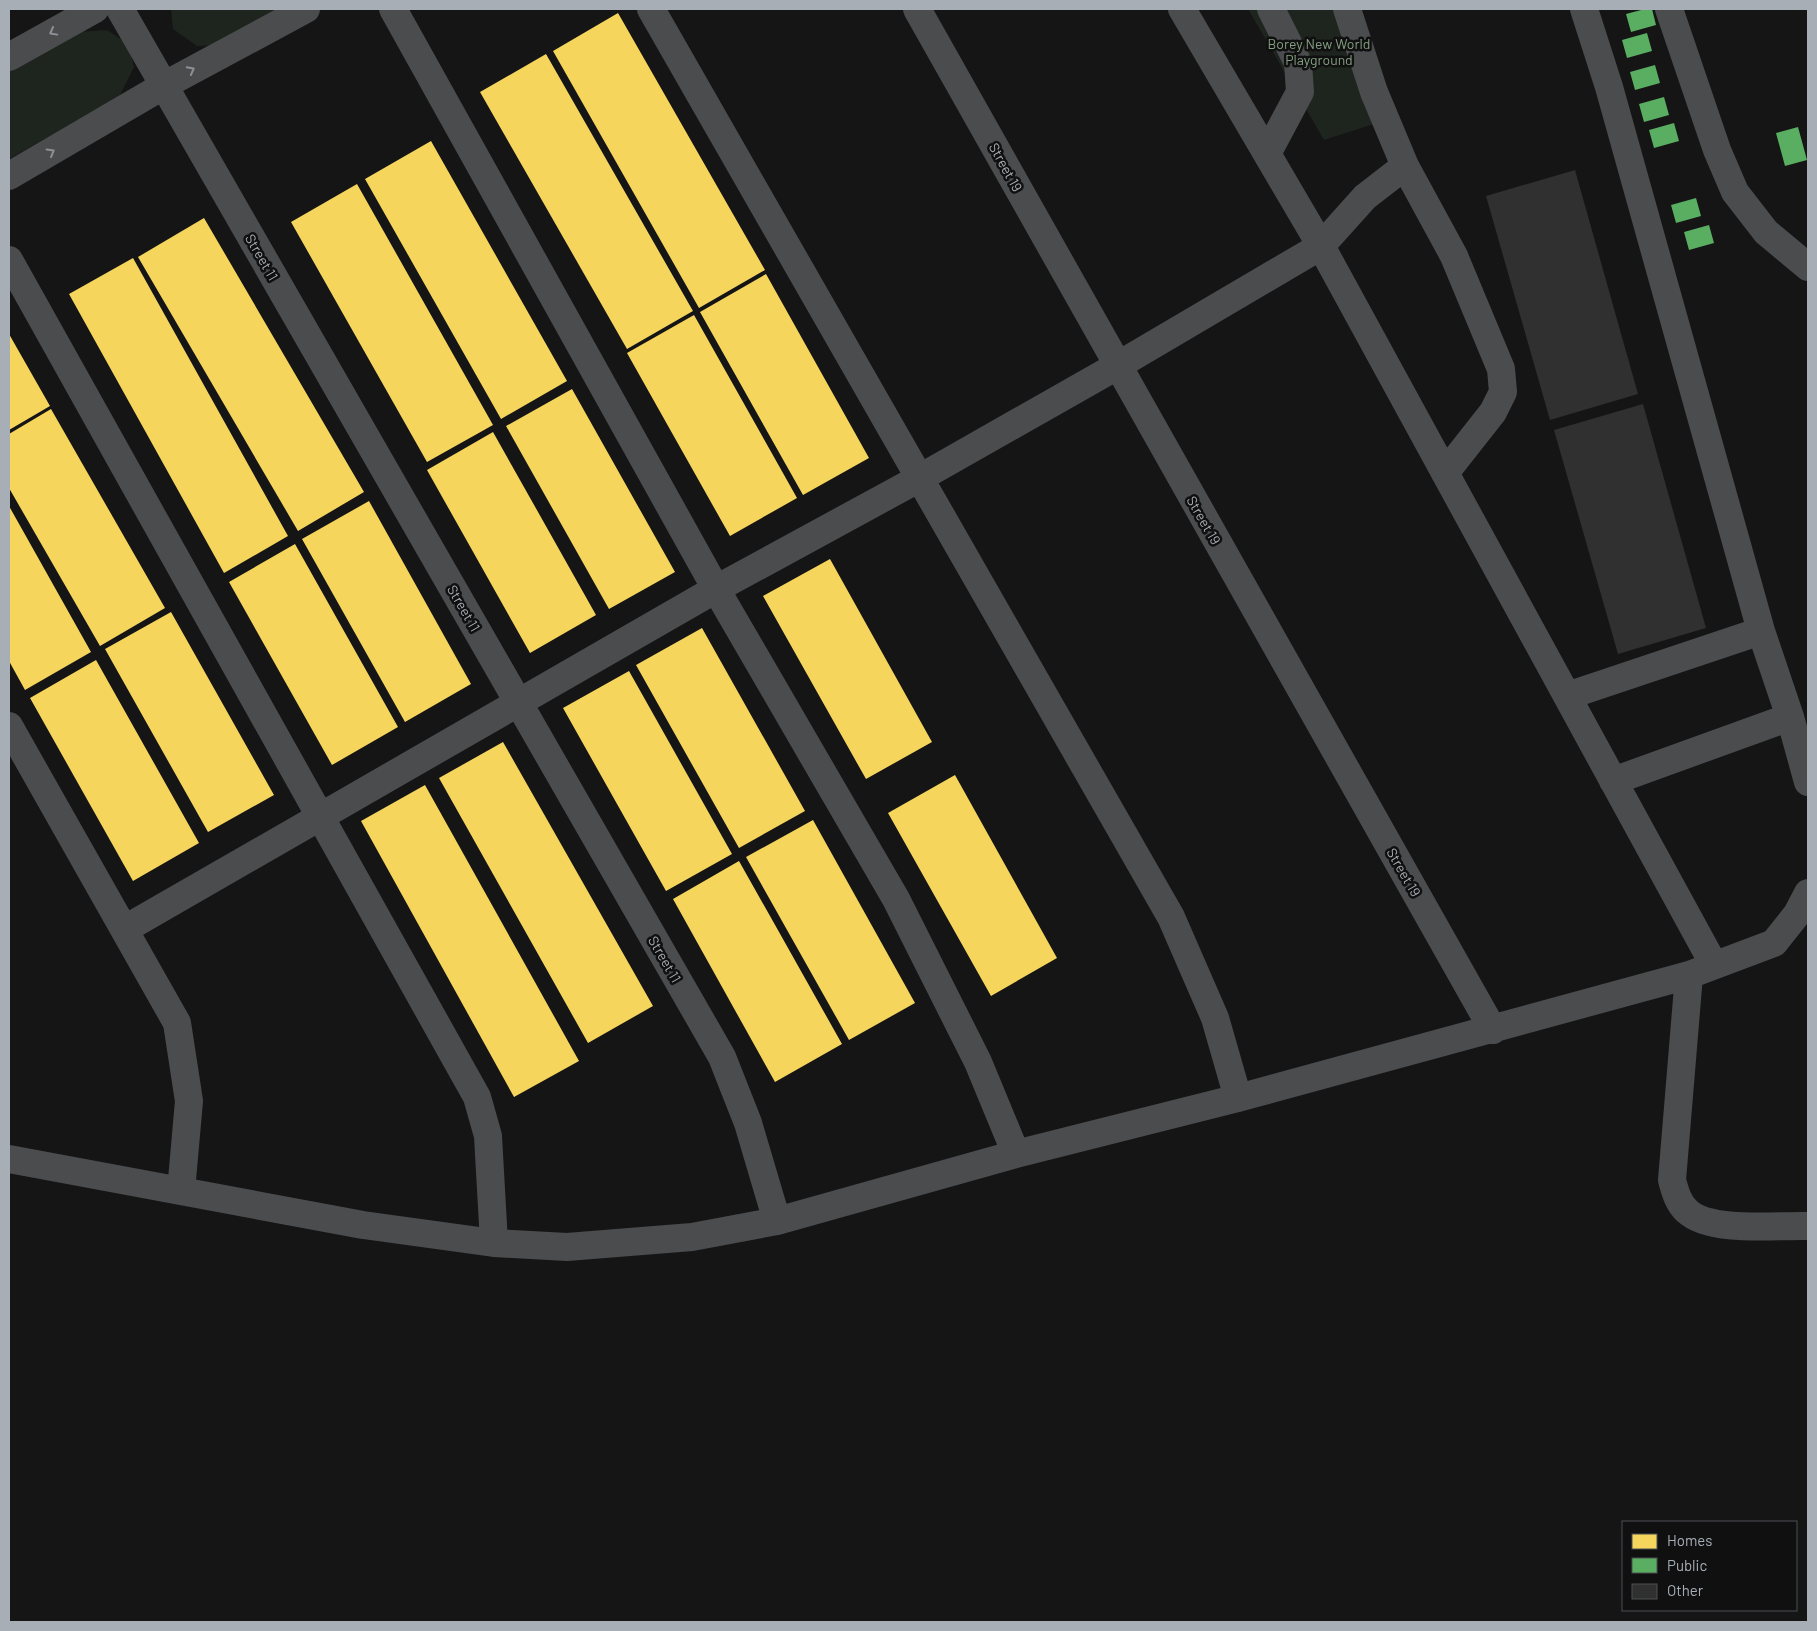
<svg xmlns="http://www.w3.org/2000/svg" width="1817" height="1631" viewBox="0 0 1817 1631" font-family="Barlow,sans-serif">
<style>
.green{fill:#1e241e}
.homes{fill:#f6d55c}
.public{fill:#5aae61}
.building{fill:#303031}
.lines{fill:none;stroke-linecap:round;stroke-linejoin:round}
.minor{stroke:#4a4c4e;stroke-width:28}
.oneway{stroke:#8b9196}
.labels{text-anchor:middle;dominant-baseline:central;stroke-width:5;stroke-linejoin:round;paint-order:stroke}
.park-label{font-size:14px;fill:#839f80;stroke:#101011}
.street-label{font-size:14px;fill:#a7aeb5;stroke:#101011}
</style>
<rect width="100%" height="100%" fill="#151516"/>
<path class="green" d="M171,9h113l-62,36 -25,1 -24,-17z
M1248,9h100l38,111 -62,20z
M107,30l21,14 6,23 -15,30 -110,62v-88l68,-39z"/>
<path class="homes" d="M618,13l147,257 -66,38 -146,-257z
M546,54l147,257 -66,38 -147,-257z
M431,141l136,240 -66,38 -136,-240z
M357,184l136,241 -66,37 -136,-240z
M204,218l160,274 -66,39 -160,-274z
M133,258l155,278 -64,37 -155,-279z
M766,274l103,184 -66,37 -103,-183z
M694,315l103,183 -67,38 -103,-183z
M9,334l41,72 -41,24z
M572,389l103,183 -66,37 -103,-183z
M51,409l114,199 -65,38 -91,-158v-54z
M493,432l103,183 -66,38 -103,-183z
M369,501l102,183 -66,38 -103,-183z
M9,506l82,146 -66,38 -16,-29z
M295,544l103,183 -66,38 -103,-183z
M830,559l102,183 -66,37 -103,-183z
M171,612l103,183 -66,37 -103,-183z
M702,628l103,183 -66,37 -103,-183z
M96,660l103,183 -66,38 -103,-183z
M629,671l103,183 -66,37 -103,-183z
M503,742l150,264 -65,37 -149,-265z
M955,775l102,183 -66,38 -103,-183z
M425,785l154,276 -65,36 -153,-276z
M813,820l102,183 -66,37 -103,-183z
M739,861l103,183 -67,38 -102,-183z"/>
<path class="public" d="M1645,9h7l4,16 -25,7 -5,-18z
M1647,33l5,18 -25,7 -5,-18z
M1655,65l5,18 -25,7 -5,-18z
M1664,97l5,18 -25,7 -5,-18z
M1674,123l5,18 -25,7 -5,-18z
M1798,127l9,33 -22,6 -9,-33z
M1696,198l5,18 -25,7 -5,-18z
M1709,225l5,18 -25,7 -5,-18z"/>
<path class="building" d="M1575,170l63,224 -88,26 -64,-224z
M1643,404l63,224 -88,26 -64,-224z"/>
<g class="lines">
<path class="minor" d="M120,9l602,1048 26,66 29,98
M393,9l323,580 180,310 82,163 38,92
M651,9l520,908 44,101 23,80
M917,9l576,1021
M1182,9l139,237 393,719
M1347,9l27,83 31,74 49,90 47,113 2,23 -10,20 -48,61
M1584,9l25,78 152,544 29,86 18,65
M1669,9l48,141 18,42 31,40 42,35
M9,57l86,-48
M1267,154l33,-62 -2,-29 -27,-54
M9,176l154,-90 143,-77
M9,260l468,837 11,39 6,107
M1567,696l194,-65
M9,726l168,297 12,78 -8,90
M1613,781l177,-64
M125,929l591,-340 202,-110 199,-113 204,-120 44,-49 40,-31
M1689,975l-17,205c3,11 6,23 15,31 23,22 90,14 121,15
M9,1159l354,66 131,18 73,4 125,-10 85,-16 239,-67 222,-56 451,-123 85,-32 23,-29 11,-21"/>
</g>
<defs><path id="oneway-chevron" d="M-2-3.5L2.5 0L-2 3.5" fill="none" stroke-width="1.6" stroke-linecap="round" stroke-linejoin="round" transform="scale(1.25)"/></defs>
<g class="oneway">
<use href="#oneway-chevron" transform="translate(53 32) rotate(151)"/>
<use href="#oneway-chevron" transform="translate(191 70) rotate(-28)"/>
<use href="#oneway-chevron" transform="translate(51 152) rotate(-30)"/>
</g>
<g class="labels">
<g class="park-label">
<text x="1319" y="43">Borey New World<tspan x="1319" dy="16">Playground</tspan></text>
</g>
<g class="street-label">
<text transform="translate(1006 167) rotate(61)">Street 19</text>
<text transform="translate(262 257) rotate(60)">Street 11</text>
<text transform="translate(1204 520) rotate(60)">Street 19</text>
<text transform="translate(464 608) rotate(60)">Street 11</text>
<text transform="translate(1404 872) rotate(60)">Street 19</text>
<text transform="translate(665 959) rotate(60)">Street 11</text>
</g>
</g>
<rect width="1817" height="1631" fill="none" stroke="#a7aeb5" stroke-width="20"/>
<rect x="1622" y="1521" width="175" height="90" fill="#101011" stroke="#4c4f53"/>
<rect x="1632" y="1534" width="25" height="15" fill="#f6d55c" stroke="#4c4f53"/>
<text x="1667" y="1546" font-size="15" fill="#a7aeb5">Homes</text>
<rect x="1632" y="1558" width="25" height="15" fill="#5aae61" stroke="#4c4f53"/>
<text x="1667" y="1571" font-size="15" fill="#a7aeb5">Public</text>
<rect x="1632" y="1584" width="25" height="15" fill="#303031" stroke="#4c4f53"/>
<text x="1667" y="1596" font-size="15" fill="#a7aeb5">Other</text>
</svg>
